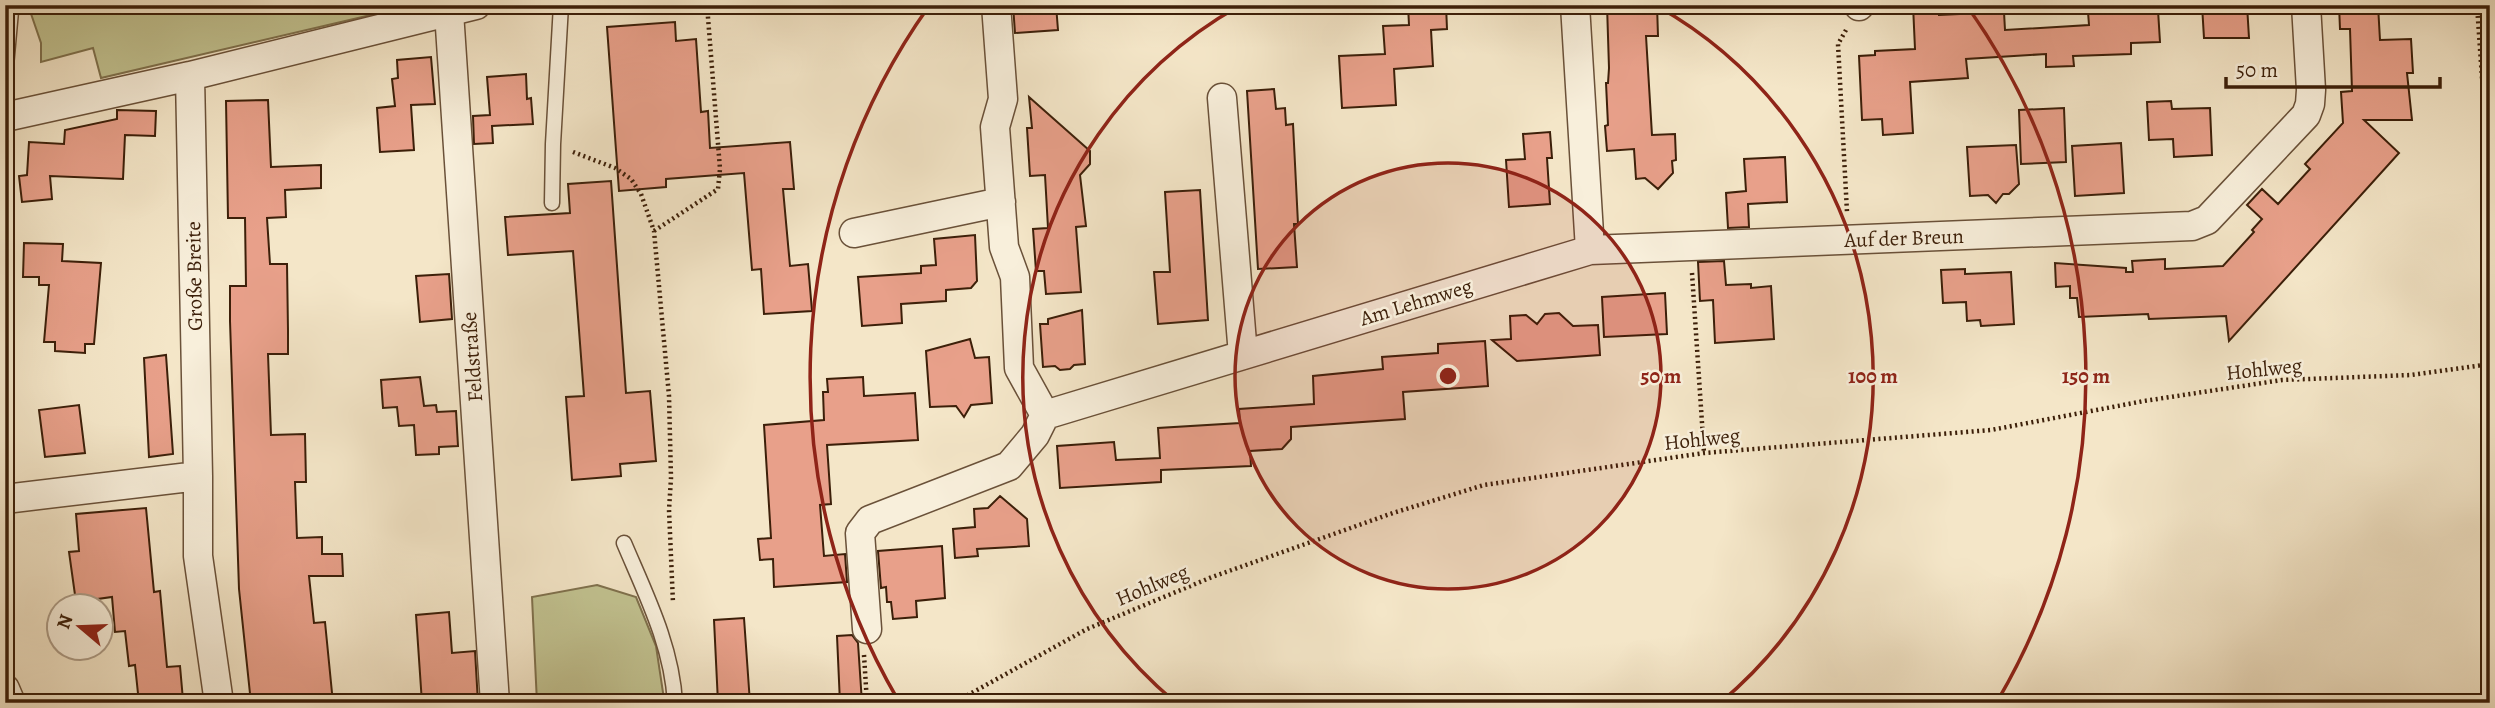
<svg xmlns="http://www.w3.org/2000/svg" width="2495" height="708" viewBox="0 0 2495 708" font-family="Alegreya,serif">
<style>
.green{fill:#c2c391;stroke:#7f714d;stroke-width:2}
.building{fill:#e8a08a;stroke:#3c1f09;stroke-width:2}
.lines{fill:none;stroke-linecap:round;stroke-linejoin:round}
.service-casing{stroke:#6a5139;stroke-width:17}
.minor-casing{stroke:#6a5139;stroke-width:31}
.path{stroke:#3c1f09;stroke-width:4.5;stroke-dasharray:2 3.5;stroke-linecap:butt}
.service{stroke:#f8efdb;stroke-width:14}
.minor{stroke:#f8efdb;stroke-width:28}
.ring{fill:none;stroke:#8f2418;stroke-width:3.5}
.labels{text-anchor:middle;dominant-baseline:central;stroke-width:5;stroke-linejoin:round;paint-order:stroke}
.street-label{font-size:21px;fill:#3c1f09;stroke:#f8efdb}
.centre{fill:#8f2418;stroke:#f8efdb;stroke-width:3.5}
.ring-label{font-size:21px;text-anchor:middle;font-weight:bold;fill:#8f2418;stroke:#f8efdb;stroke-width:5;stroke-linejoin:round;paint-order:stroke}
</style>
<rect width="100%" height="100%" fill="#f4e6c8"/>
<filter id="stains"><feTurbulence type="fractalNoise" baseFrequency=".00286" numOctaves="4"/><feColorMatrix values="0 0 0 0 .2 0 0 0 0 .09 0 0 0 0 .02 0 0 0 .5 -.17"/></filter>
<radialGradient id="worn" r=".72"><stop offset=".6" stop-color="#630" stop-opacity="0"/><stop offset="1" stop-color="#630" stop-opacity=".3"/></radialGradient>
<path class="green" d="M28,5h359l1,6 -287,67 -8,-30 -52,14v-19z
M597,585l39,12 20,49 8,53 -56,4h-71l-5,-106z"/>
<path class="building" d="M1013,5h43l2,25 -43,3z
M1408,5h38l1,24 -16,1 2,36 -39,3 2,36 -54,3 -3,-52 46,-2 -2,-28 26,-1z
M1607,5h50l1,31h-12l6,99 23,-1 1,26 -4,1 1,12 -15,16 -13,-11 -9,1 -2,-30 -27,2 -2,-25 3,-1 -2,-42h2l1,-15z
M1913,5h26v10l65,-3 1,18 84,-5 -1,-13 70,-2 2,32 -29,1v11l-58,2 1,10 -28,1v-13l-80,5 2,19 -58,4 3,51 -30,2 -1,-16 -20,1 -3,-64 16,-1v-4l40,-2z
M2202,5h45l2,33h-45z
M2339,5h39l2,35 31,-1 2,34h-6l5,47h-48l35,33 -170,188 -3,-25 -77,3 -1,-5 -69,3 -2,-19h-7v-12l-14,1 -1,-24 71,5v4h7l-1,-11 33,-2v10l58,-3 31,-34 -2,-2 10,-11 -15,-14 15,-16 16,15 32,-35 -5,-5 38,-41 -2,-31 11,-1 -2,-62h-10z
M675,22l1,19 20,-2 5,73 7,-1 2,37 80,-6 4,47h-11l7,77 18,-2 4,47 -48,3 -3,-45 -9,1 -8,-97 -78,6v8l-47,4 -12,-164z
M431,57l4,47 -24,1 3,45 -34,2 -3,-44 18,-2 -3,-27 6,-1 -1,-18z
M526,74l1,25 4,-1 2,26 -41,2 1,17 -19,1 -1,-28 17,-1 -3,-38z
M1274,89l2,20 9,-1 1,17 7,-1 5,100h-4l3,43 -39,2 -11,-178z
M1029,97l61,54v13l-10,11 6,51 -10,1 5,65 -35,2 -2,-23h-8l-3,-42 15,-1 -3,-53 -15,1 -3,-48h5z
M268,100l3,67 50,-2v23l-36,2 1,27 -19,1 3,46h17l1,66v24h-20l3,81 34,-1 1,48h-11l2,56 25,-1v17h20l1,22h-34l5,47 11,-1 8,81h-82l-12,-114 -9,-268v-35h16l-1,-68h-17l-2,-117z
M2171,101l1,8 38,-1 2,47 -38,2 -1,-18 -24,1 -2,-38z
M2064,108l2,54 -45,2 -2,-54z
M117,110l39,1 -1,25 -30,-1 -2,44 -73,-3 2,23 -30,3 -3,-26 8,-1 2,-33 35,2 1,-14 52,-11z
M1550,132l2,26h-5l3,46 -41,3 -3,-47 19,-1 -2,-25z
M2121,143l3,50 -49,3 -3,-50z
M2016,145l3,39 -10,10h-6l-7,9 -8,-8 -18,1 -3,-49z
M1785,157l2,45 -39,2 1,23 -21,1 -2,-35 20,-2 -2,-32z
M611,181l15,212 24,-2 6,70 -36,3 1,12 -49,4 -6,-83 18,-1 -11,-145 -65,4 -3,-38 65,-4 -2,-29z
M1200,190l8,130 -50,4 -4,-52h16l-5,-80z
M975,235l2,46 -6,7 -25,2v11l-45,3 1,19 -40,3 -4,-49 63,-4v-7l15,-1 -2,-26z
M24,243l39,1 -1,17 39,2 -7,81h-9v9l-30,-2v-9h-11l5,-57h-10v-8h-16z
M1724,261l2,24 25,-1v4l20,-2 3,53 -59,4 -2,-43 -13,1 -2,-39z
M1965,269v5l46,-2 3,52 -33,2 -1,-6 -13,1 -1,-19 -23,1 -2,-33z
M449,274l3,45 -32,3 -4,-46z
M1665,293l2,41 -63,3 -2,-40z
M1082,310l3,54 -11,1 -4,4 -10,1 -5,-4 -12,1 -3,-43h8v-5z
M1559,313l14,13 25,-1 2,30 -83,6 -25,-21 19,-1 -1,-23 16,-1 11,9 8,-10z
M970,339l5,19 14,-1 3,46 -21,2 -7,12 -8,-11 -26,1 -4,-56z
M1485,341l3,45 -85,6 2,27 -114,8v12l-9,10 -32,2 1,15 -90,4v12l-101,6 -3,-42 57,-4 2,18 44,-2 -2,-30 82,-5 -1,-14 75,-5 -1,-28 70,-7 -1,-12 56,-4v-9z
M166,355l7,99 -24,3 -5,-99z
M420,377l4,29 12,-1 1,7 19,-1 2,35 -19,1v7l-23,1 -2,-30 -15,1 -2,-19 -14,1 -2,-28z
M863,377l1,19 51,-3 3,47 -91,5 4,59 -11,1 4,51 21,-2 2,28 -73,5 -1,-28 -13,1 -2,-21 13,-1 -7,-113 60,-5 -1,-28h5l-1,-13z
M79,405l6,48 -40,4 -6,-47z
M1000,496l27,23 2,27 -52,3 1,7 -23,2 -2,-29 22,-2 -1,-18 14,-1z
M146,508l8,84 6,-1 7,76 13,-1 3,34 -44,3 -4,-38 -6,1 -4,-35 -10,1 -3,-35 -36,5 -7,-50 10,-1 -3,-37z
M942,546l3,52 -29,3 1,16 -24,2 -2,-17h-4l-1,-15 -5,1 -3,-37z
M449,612l3,41 23,-2 3,52h-56l-6,-88z
M744,618l6,85h-32l-4,-83z
M852,635l6,8 4,60h-22l-3,-67z"/>
<g class="lines">
<g class="service-casing">
<path id="service" d="M5,77l6,-66 -1,-6
M552,203l1,-59 8,-139
M624,543c22,52 48,103 51,160"/>
</g>
<g class="minor-casing">
<path id="minor" d="M996,5l7,94 -8,28 9,120 11,30 4,91 26,47
M1575,5l15,245
M1859,6l1,-1
M449,12l46,691
M190,76l8,400v80l21,147
M1222,98l21,257
M5,117l185,-41 286,-71
M854,233l147,-31
M5,499l193,-23
M867,629l-7,-96 10,-13 139,-54 26,-31 10,-20 545,-165 602,-24 15,-6 99,-105 4,-11 1,-14 -5,-85
M5,689l6,14"/>
</g>
<path class="path" d="M2477,5l13,189
M1846,30l-8,14 9,168
M573,152l42,16 16,11 10,15 13,37 15,165 2,82 -2,32 4,93
M654,231l64,-42 2,-20 -13,-164
M1692,273l12,180
M864,655l3,48
M959,703l9,-8 119,-66 125,-52 181,-64 91,-28 220,-32 287,-23 153,-29 138,-21 129,-5 79,-11"/>
<use href="#service" class="service"/>
<use href="#minor" class="minor"/>
</g>
<circle cx="1448" cy="376" r="213" fill="#8f2418" fill-opacity=".12"/>
<g class="ring">
<circle cx="1448" cy="376" r="213"/>
<path d="M1175 702A425 425 0 0 1 1239 6M1657 6A425 425 0 0 1 1721 702"/>
<path d="M898 700A638 638 0 0 1 929 6M1967 6A638 638 0 0 1 1998 700"/>
</g>
<g class="labels">
<g class="street-label">
<text transform="translate(1904 238) rotate(-2)">Auf der Breun</text>
<text transform="translate(194 276) rotate(-91)">Große Breite</text>
<text transform="translate(1416 302) rotate(-17)">Am Lehmweg</text>
<text transform="translate(472 357) rotate(-94)">Feldstraße</text>
<text transform="translate(2264 369) rotate(-6)">Hohlweg</text>
<text transform="translate(1702 439) rotate(-6)">Hohlweg</text>
<text transform="translate(1152 585) rotate(-23)">Hohlweg</text>
</g>
</g>
<circle cx="1448" cy="376" r="10" class="centre"/>
<g class="ring-label">
<text x="1661" y="383">50 m</text>
<text x="1873" y="383">100 m</text>
<text x="2086" y="383">150 m</text>
</g>
<rect width="2495" height="708" fill="none" stroke="#f4e6c8" stroke-width="28"/>
<rect x="7" y="7" width="2481" height="694" fill="none" stroke="#3c1f09" stroke-width="3.5"/>
<rect x="14" y="14" width="2467" height="680" fill="none" stroke="#3c1f09" stroke-width="2"/>
<g transform="translate(80 627) rotate(289)"><circle r="33" fill="#f8efdb" stroke="#ad9c87" stroke-width="2"/>
<path d="M0-5L12 26L0 18L-12 26Z" fill="#8f2418"/>
<text y="-10" font-size="19" font-weight="bold" text-anchor="middle" fill="#3c1f09">N</text>
</g>
<path d="M2226 77v10h214v-10" fill="none" stroke="#3c1f09" stroke-width="3.5"/>
<text x="2236" y="77" font-size="21" fill="#3c1f09" stroke="#f8efdb" stroke-width="5" paint-order="stroke">50 m</text>
<rect width="100%" height="100%" filter="url(#stains)"/>
<rect width="100%" height="100%" fill="url(#worn)"/>
</svg>
